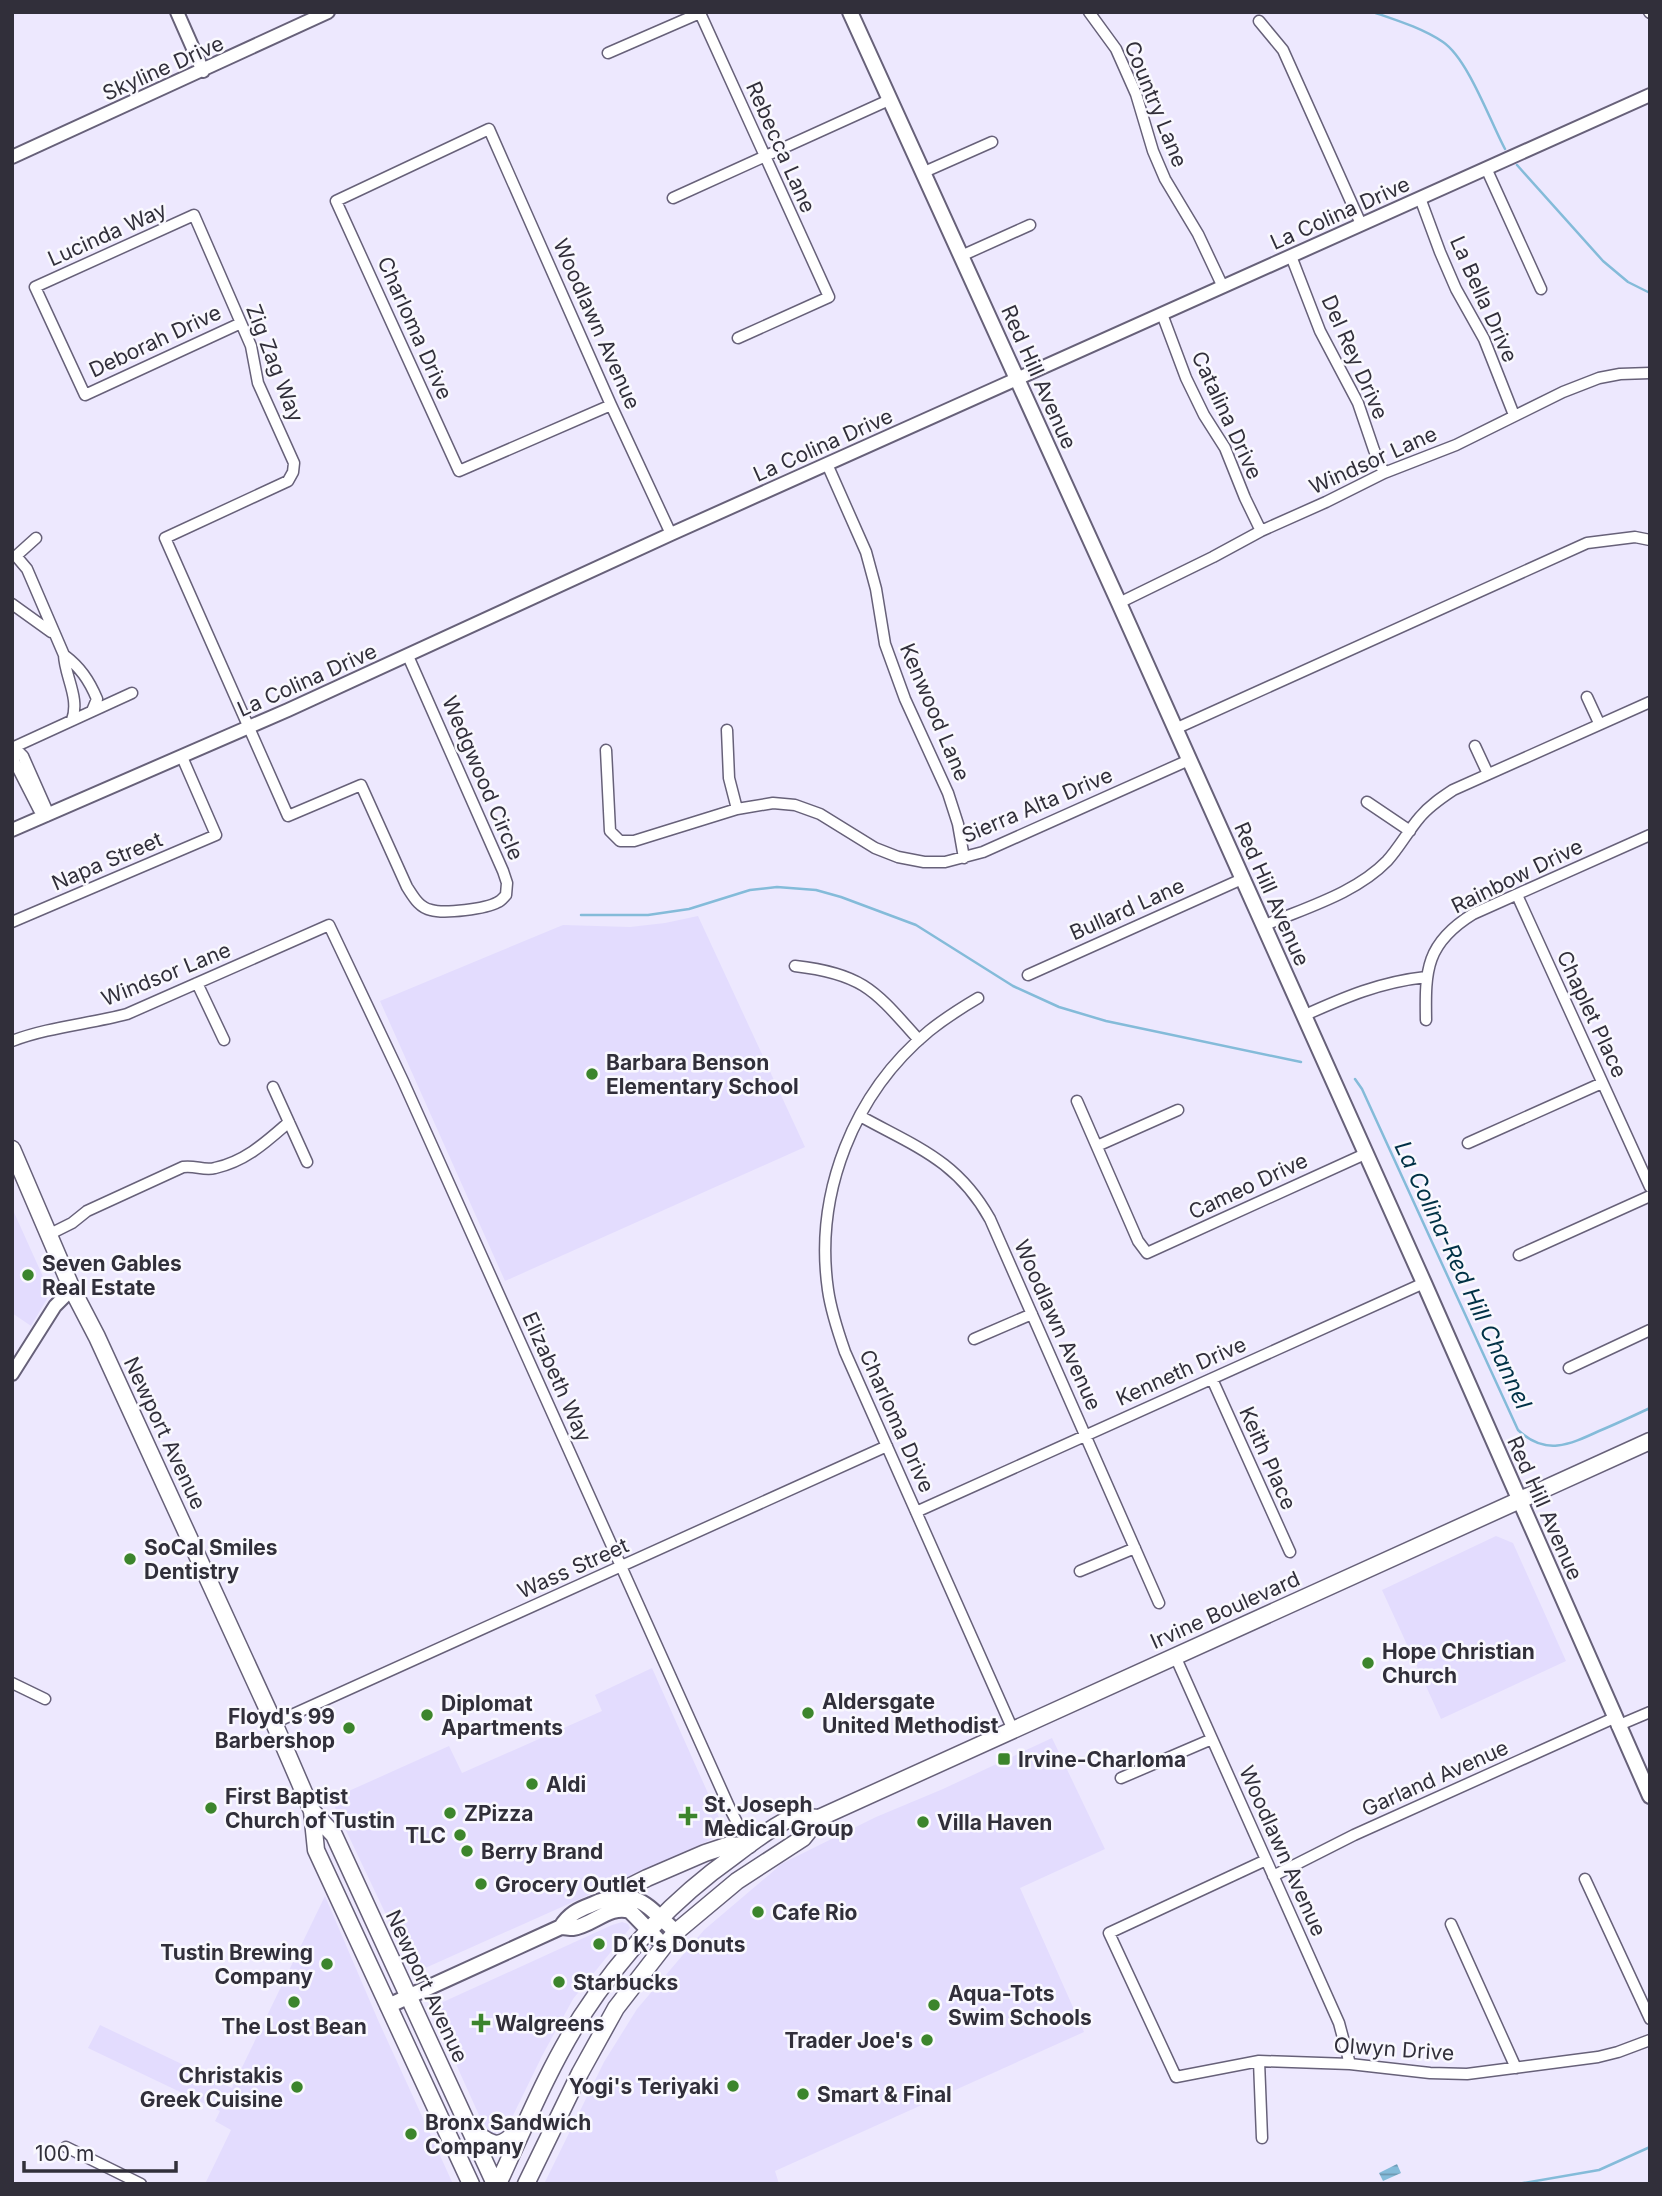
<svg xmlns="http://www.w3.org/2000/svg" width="1662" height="2196" viewBox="0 0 1662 2196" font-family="Inter,sans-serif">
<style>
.built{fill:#e3dcfe}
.water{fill:url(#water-rules)}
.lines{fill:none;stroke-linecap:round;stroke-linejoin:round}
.stream{stroke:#84bbd9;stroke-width:2.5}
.minor-casing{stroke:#676179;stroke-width:13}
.tertiary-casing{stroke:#676179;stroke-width:16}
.secondary-casing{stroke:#676179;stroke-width:18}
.primary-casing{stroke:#676179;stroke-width:19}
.minor{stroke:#fff;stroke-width:10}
.tertiary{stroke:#fff;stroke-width:12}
.secondary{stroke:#fff;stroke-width:14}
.primary{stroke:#fff;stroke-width:16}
.poi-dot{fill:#3c852c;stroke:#f9f8fe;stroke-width:2.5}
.labels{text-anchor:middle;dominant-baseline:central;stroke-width:5;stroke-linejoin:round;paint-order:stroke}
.street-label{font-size:21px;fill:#312f3a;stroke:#f9f8fe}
.poi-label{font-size:21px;font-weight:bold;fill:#312f3a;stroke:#f9f8fe;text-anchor:start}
.water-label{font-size:23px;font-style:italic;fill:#003146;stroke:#f9f8fe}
</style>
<defs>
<pattern id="water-rules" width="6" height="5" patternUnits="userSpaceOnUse" patternTransform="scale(1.75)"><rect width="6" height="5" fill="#84bbd9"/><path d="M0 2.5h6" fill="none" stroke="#6d98b1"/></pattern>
</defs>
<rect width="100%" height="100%" fill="#ede8fe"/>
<path class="built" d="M698,916l107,231 -300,134 -125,-280 183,-76 67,2 35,-4z
M12,1208l33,73 3,16 -17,29 -19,-13z
M1496,1536l17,7 53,118 -125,58 -59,-129z
M652,1668l68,152 1,13 -4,4 -48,22 -246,110 -13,-4 -79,-166 118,-53 13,27 140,-62 -7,-16z
M1052,1738l53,111 -85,39 64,144 -309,139 4,13h-235l60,-122 33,-53 67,-79 73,-62 2,-3 97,-48 67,-28z
M325,1896l53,124 75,164h-248l26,-54 -16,-9 5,-10 -132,-63 12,-23 132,63z
M622,1922l6,2 2,4 -57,71 -31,57 -37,76 -17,3 -51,-113 6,-20 169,-77z"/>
<path class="water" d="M184,1947l12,2 1,9 -23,2 -1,-9z
M1397,2164l4,9 -18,8 -4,-8z"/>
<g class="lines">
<path class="stream" d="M1373,12c23,8 49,16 70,30 25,17 47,79 62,107
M1517,165l86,96 25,21 22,11
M581,915h67l41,-6 61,-19 27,-3 39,3 25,7 75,28 97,61 46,21 47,14 195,41
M1355,1079l7,10 156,341c27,26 51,15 81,1 17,-7 34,-15 51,-23
M1518,2184l81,-14 51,-23"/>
<g class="minor-casing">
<path id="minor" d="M1089,12l27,37 20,45 17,57 12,28 33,55 25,53
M1649,12l1,1
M1259,21l24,29 78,174
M608,53l92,-40 129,284 -91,41
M1486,168l55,121
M922,173l70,-31
M673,198l216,-98
M1420,198l20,54 16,37 28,50 30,76
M961,256l69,-31
M1291,256l29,75 38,72 16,47 10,23
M1162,314l24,64 18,37 21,33 20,50 16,33
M241,323l-156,72 -50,-108 159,-72 57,131 7,37 36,80 -1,9 -5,9 -123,57 123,278 73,-31 46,102c6,9 12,21 24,23 13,4 55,-1 67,-8 3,-1 6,-5 8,-7l1,-12 -4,-12 -95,-215
M611,405l-152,66 -123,-270 153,-72 122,276 60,129
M827,464l39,88 10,37 9,55 20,55 43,94 10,31 6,34
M12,556h4l20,-18
M16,556l11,13 37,86c1,22 16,43 8,65
M1119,603l94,-46 48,-26 65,-29 58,-29 72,-28 107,-53 36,-14 21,-4 30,-1
M12,604l39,28
M64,655c16,12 25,25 33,44l-5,12
M1587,697l12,26
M1175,729l412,-186 48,-6 15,3
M727,730l2,48 8,31
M1475,746l13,28
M14,747v14l25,49 7,6
M14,747l9,9 23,52v8
M12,748l120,-55
M606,750l4,81 10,10h14l103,-32 36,-6 22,2 25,9 55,34 23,9 26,5h21l38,-10 206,-92
M1367,802l43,29
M1517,895l133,292
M12,922l204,-87 -34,-78
M1263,926c41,-18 92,-32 124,-65 12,-13 21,-30 33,-44 9,-11 21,-19 33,-27l197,-88
M795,966c69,8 80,25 124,74
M1028,975l214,-96
M197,983l27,57
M978,998c-17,10 -34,21 -49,33 -75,62 -115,162 -101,259 3,21 10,42 17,62l168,378
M1303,1016c42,-19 77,-34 123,-39
M1426,1020c-1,-50 0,-77 47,-106l177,-79
M12,1041c37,-14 77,-17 115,-27l202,-89 74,156 328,730 18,34
M273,1087l34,75
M1077,1101l61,140 9,12 218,-99
M860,1116c56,31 97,44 130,103l169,384
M1468,1143l134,-60
M1097,1146l81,-36
M50,1234l22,-11 15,-12 96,-44c12,-2 21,4 32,1 31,-7 51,-26 74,-46
M1519,1255l131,-59
M974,1339l58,-25
M1569,1368l81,-38
M1212,1379l78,173
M916,1512l508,-229
M1080,1571l55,-23
M1175,1656l164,367 11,41
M12,1683l33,16
M274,1723l613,-277
M1617,1726l33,-14
M1121,1778l91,-39
M1266,1860l-157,73 67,144 83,-16 91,3 80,9 37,1 131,-17 20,-5 32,-12
M1273,1876l81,-41 260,-117
M1585,1879l65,140
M1451,1924l65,144
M1259,2061l3,77
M66,2147l75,37"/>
</g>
<g class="tertiary-casing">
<path id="tertiary" d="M177,12l26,59
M12,157l316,-145
M12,830l276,-120 383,-176 979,-439
M12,1374l43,-68 17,-17"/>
</g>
<g class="secondary-casing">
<path id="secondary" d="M850,12l269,591 305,680 226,513
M561,1927c8,-13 17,-17 30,-22 44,-20 54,-1 85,27
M388,2006l173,-79c4,0 8,1 12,1 19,-2 37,-24 57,-17l34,35"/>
</g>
<g class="primary-casing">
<path id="primary" d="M12,1149l60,140 25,48 177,386 38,88 4,39 155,334
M312,1811l22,24 161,349
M609,1897l38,-19 58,-25 21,-7 23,-1
M472,2130c21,17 29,20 47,-2
M498,2184c26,-56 50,-115 83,-167 41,-63 92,-118 153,-161 13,-10 44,-33 58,-38 7,-2 19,0 27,0l831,-377
M526,2184l54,-111 36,-65 48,-62 12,-14 61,-51 66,-43 16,-20"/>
</g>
<use href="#minor" class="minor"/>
<use href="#tertiary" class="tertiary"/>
<use href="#secondary" class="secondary"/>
<use href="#primary" class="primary"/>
</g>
<g class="poi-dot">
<circle cx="592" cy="1074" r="7"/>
<circle cx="28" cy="1275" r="7"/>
<circle cx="130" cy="1559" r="7"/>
<circle cx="1368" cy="1663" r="7"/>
<circle cx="808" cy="1713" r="7"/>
<circle cx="427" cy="1715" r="7"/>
<circle cx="349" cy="1728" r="7"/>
<rect x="997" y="1752" width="14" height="14" rx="3.5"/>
<circle cx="532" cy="1784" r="7"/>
<circle cx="211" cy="1808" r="7"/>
<circle cx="450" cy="1813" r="7"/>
<path d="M684.5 1805.5h7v7h7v7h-7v7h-7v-7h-7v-7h7z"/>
<circle cx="923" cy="1822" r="7"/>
<circle cx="460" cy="1835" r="7"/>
<circle cx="467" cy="1851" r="7"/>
<circle cx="481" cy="1884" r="7"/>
<circle cx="758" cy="1912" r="7"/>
<circle cx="599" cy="1944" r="7"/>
<circle cx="327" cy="1964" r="7"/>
<circle cx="559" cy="1982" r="7"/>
<circle cx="294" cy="2002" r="7"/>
<circle cx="934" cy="2005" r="7"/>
<path d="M477.5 2012.5h7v7h7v7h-7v7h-7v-7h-7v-7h7z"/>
<circle cx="927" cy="2040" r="7"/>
<circle cx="733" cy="2086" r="7"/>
<circle cx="297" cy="2087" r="7"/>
<circle cx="803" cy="2094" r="7"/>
<circle cx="411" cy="2134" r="7"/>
</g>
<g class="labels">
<g class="street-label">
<text transform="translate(163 68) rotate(-24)">Skyline Drive</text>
<text transform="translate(1156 104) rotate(68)">Country Lane</text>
<text transform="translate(781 147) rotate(66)">Rebecca Lane</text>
<text transform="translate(1340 213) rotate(-24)">La Colina Drive</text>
<text transform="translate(107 234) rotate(-24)">Lucinda Way</text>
<text transform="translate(1484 299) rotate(66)">La Bella Drive</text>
<text transform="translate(597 324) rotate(66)">Woodlawn Avenue</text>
<text transform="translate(415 328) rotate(66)">Charloma Drive</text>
<text transform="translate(155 341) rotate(-25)">Deborah Drive</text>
<text transform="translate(1355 357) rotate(66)">Del Rey Drive</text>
<text transform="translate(275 363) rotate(69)">Zig Zag Way</text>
<text transform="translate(1039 377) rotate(66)">Red Hill Avenue</text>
<text transform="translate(1227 415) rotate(65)">Catalina Drive</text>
<text transform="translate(823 445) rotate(-24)">La Colina Drive</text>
<text transform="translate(1373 460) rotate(-24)">Windsor Lane</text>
<text transform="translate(307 680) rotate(-24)">La Colina Drive</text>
<text transform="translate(935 712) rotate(67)">Kenwood Lane</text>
<text transform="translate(483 778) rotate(67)">Wedgwood Circle</text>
<text transform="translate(1037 805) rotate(-23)">Sierra Alta Drive</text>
<text transform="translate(107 861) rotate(-23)">Napa Street</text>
<text transform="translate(1517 876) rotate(-26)">Rainbow Drive</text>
<text transform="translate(1272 894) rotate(66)">Red Hill Avenue</text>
<text transform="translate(1127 909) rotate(-24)">Bullard Lane</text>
<text transform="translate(166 974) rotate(-22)">Windsor Lane</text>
<text transform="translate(1592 1014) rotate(65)">Chaplet Place</text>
<text transform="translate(1248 1186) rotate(-25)">Cameo Drive</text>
<text transform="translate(1058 1325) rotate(66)">Woodlawn Avenue</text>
<text transform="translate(1181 1371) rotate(-24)">Kenneth Drive</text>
<text transform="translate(557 1377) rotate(66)">Elizabeth Way</text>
<text transform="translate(897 1421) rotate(66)">Charloma Drive</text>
<text transform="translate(165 1433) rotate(65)">Newport Avenue</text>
<text transform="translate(1268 1458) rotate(66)">Keith Place</text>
<text transform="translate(1545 1508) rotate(66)">Red Hill Avenue</text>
<text transform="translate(573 1568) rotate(-24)">Wass Street</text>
<text transform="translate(1225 1610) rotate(-24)">Irvine Boulevard</text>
<text transform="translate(1435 1778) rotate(-24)">Garland Avenue</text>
<text transform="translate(1283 1851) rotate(66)">Woodlawn Avenue</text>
<text transform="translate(427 1986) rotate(65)">Newport Avenue</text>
<text transform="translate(1394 2049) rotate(4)">Olwyn Drive</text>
</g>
<g class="poi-label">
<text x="606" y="1062">Barbara Benson<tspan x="606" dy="24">Elementary School</tspan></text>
<text x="42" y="1263">Seven Gables<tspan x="42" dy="24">Real Estate</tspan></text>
<text x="144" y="1547">SoCal Smiles<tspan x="144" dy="24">Dentistry</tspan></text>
<text x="1382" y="1651">Hope Christian<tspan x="1382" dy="24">Church</tspan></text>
<text x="822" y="1701">Aldersgate<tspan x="822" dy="24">United Methodist</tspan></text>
<text x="441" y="1703">Diplomat<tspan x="441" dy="24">Apartments</tspan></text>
<text x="335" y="1716" text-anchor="end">Floyd's 99<tspan x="335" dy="24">Barbershop</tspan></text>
<text x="1018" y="1759">Irvine-Charloma</text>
<text x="546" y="1784">Aldi</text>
<text x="225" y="1796">First Baptist<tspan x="225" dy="24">Church of Tustin</tspan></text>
<text x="704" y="1804">St. Joseph<tspan x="704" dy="24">Medical Group</tspan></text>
<text x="464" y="1813">ZPizza</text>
<text x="937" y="1822">Villa Haven</text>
<text x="446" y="1835" text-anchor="end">TLC</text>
<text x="481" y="1851">Berry Brand</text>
<text x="495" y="1884">Grocery Outlet</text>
<text x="772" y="1912">Cafe Rio</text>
<text x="613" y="1944">D K's Donuts</text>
<text x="313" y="1952" text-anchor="end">Tustin Brewing<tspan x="313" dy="24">Company</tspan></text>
<text x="573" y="1982">Starbucks</text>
<text x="948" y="1993">Aqua-Tots<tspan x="948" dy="24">Swim Schools</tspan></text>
<text x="495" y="2023">Walgreens</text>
<text x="294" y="2026" text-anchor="middle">The Lost Bean</text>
<text x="913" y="2040" text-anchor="end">Trader Joe's</text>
<text x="283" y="2075" text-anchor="end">Christakis<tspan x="283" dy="24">Greek Cuisine</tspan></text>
<text x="719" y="2086" text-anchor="end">Yogi's Teriyaki</text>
<text x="817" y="2094">Smart &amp; Final</text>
<text x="425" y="2122">Bronx Sandwich<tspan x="425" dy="24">Company</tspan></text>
</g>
<g class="water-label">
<text transform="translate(1463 1275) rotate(65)">La Colina-Red Hill Channel</text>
</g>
</g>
<rect width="1662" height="2196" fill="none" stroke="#312f3a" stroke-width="28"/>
<path d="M24 2161v10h152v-10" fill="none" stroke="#312f3a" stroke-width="3.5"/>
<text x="35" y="2161" font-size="21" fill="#312f3a" stroke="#f9f8fe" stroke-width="5" paint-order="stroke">100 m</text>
</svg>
